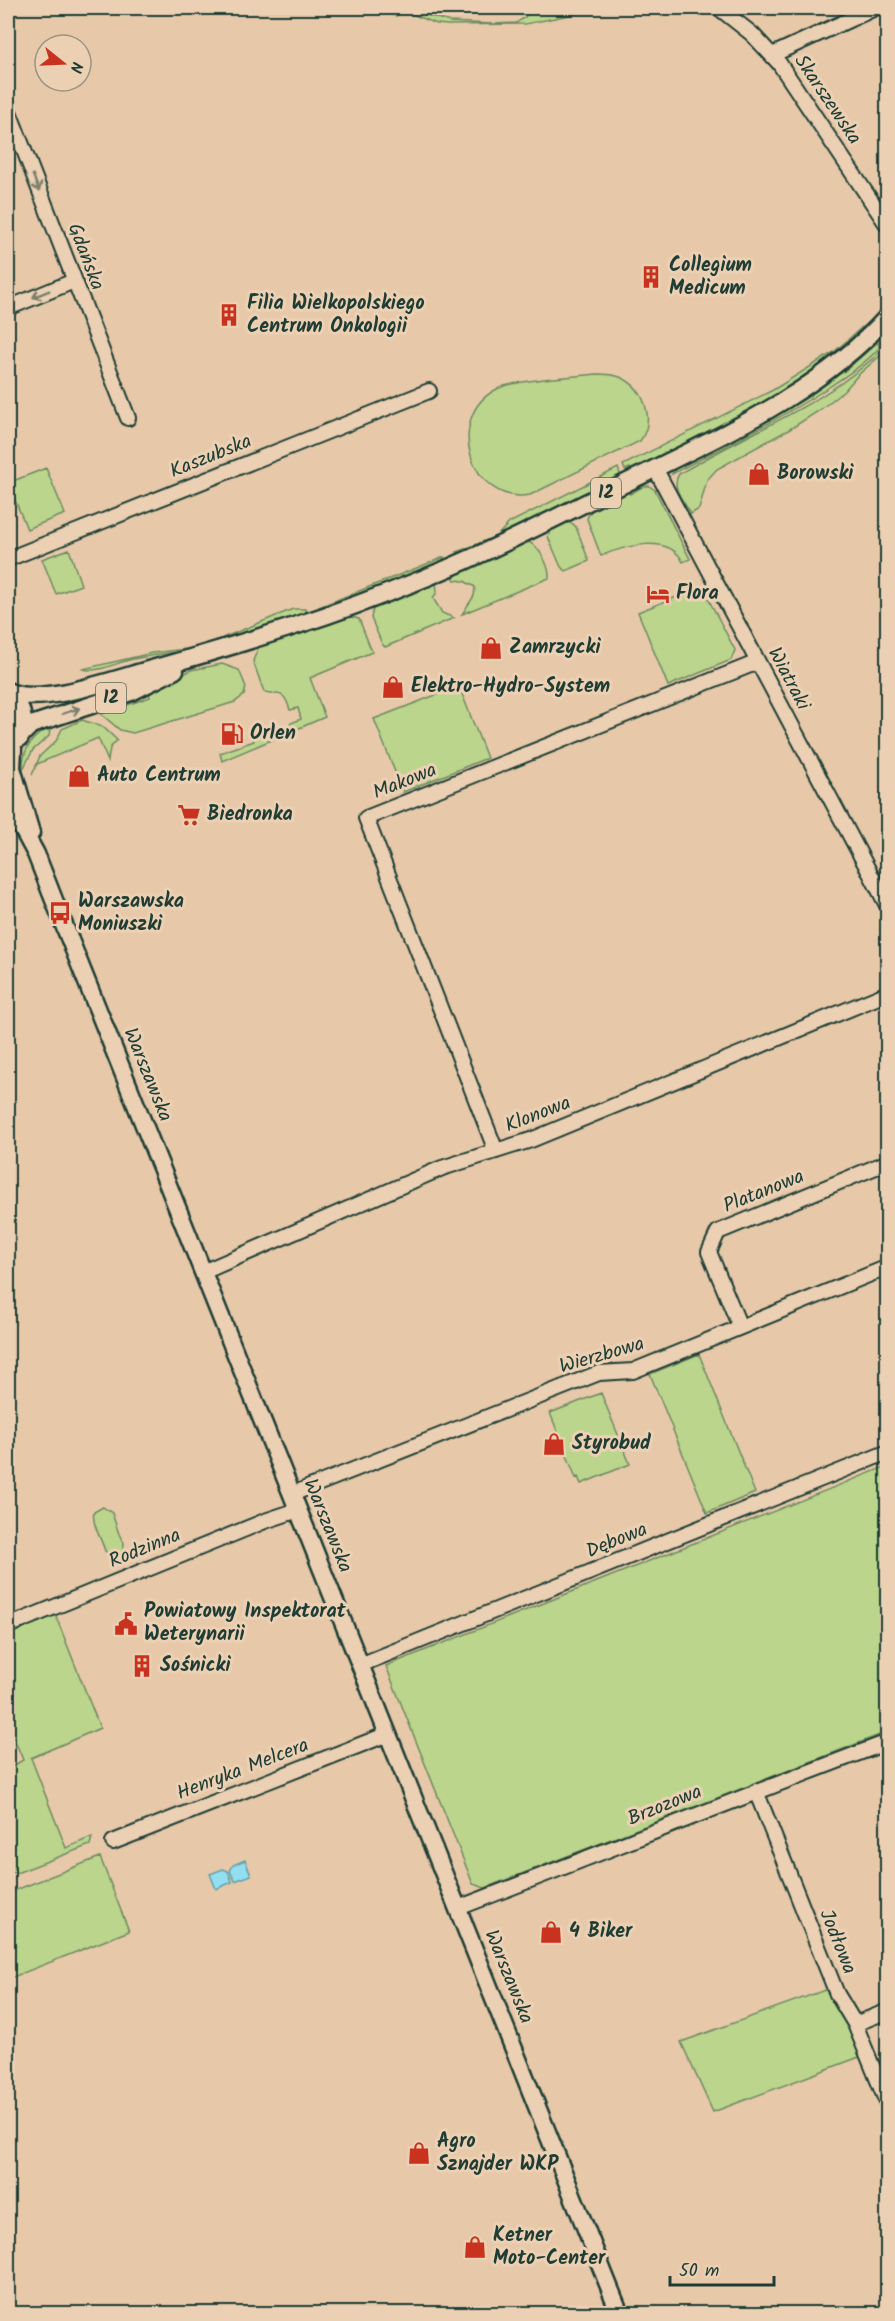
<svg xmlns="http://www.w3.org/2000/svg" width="895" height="2321" viewBox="0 0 895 2321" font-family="Kalam,sans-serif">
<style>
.green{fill:#bbd58c;stroke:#6d8960;stroke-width:1.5}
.water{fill:#92dff2;stroke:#649ea6;stroke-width:1.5}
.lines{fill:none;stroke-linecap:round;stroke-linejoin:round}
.minor-casing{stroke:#1f3d34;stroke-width:18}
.major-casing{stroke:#1f3d34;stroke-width:21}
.minor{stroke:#ecd0b3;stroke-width:14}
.major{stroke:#ecd0b3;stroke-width:16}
.oneway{stroke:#7b7f6d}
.labels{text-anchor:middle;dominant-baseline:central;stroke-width:6;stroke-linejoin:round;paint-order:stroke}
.shield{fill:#ecd0b3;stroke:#5c695a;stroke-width:1.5}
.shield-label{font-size:18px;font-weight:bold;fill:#1f3d34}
.street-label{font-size:20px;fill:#1f3d34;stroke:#ecd0b3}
.poi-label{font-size:20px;font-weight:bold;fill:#1f3d34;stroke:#ecd0b3;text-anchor:start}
</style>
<rect width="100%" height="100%" fill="#e7c9aa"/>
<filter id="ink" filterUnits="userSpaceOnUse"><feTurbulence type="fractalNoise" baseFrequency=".0167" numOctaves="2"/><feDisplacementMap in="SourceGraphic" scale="12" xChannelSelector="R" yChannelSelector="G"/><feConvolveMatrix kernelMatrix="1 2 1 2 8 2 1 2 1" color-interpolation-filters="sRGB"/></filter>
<g filter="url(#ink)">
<path class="green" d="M375,8h29l46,14 43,2 23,-1 9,-6 7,-9h40l8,5 -55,11 -78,1 -10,-1 -38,-15 -3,7z
M862,327l1,1c-66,64 -149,101 -231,143l-2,-3 -5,2 -2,-5 150,-75 61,-38z
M878,342l1,6c-14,16 -32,27 -50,39 -50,33 -104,59 -157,87l5,-8 117,-62 52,-34z
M887,345v5l-29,25 -14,16 -27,21 -27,17 -73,40 -10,11 -8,29 -8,5c-7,-12 -21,-27 -12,-40 69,-42 150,-70 208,-129z
M596,374c8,0 16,0 24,3 24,10 36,42 20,64l-110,54c-59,11 -87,-79 -33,-106 20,-10 75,-12 99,-15z
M46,468l19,46 -38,15 -19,-46z
M618,468l3,9 -161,77 -3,-2 40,-16 12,-13z
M644,486h5l6,4 35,69 -7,3c-14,-29 -59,-16 -82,-6l-14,-37c3,-15 28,-22 41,-29l2,4z
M565,522l8,2 3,3 13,34 -23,10 -5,-4 -13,-30c1,-9 10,-11 17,-15z
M528,542c11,3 22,25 21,36l-87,36 12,-18 1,-9 -11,-6 -9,-1 -3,-5z
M69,549l12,36 -25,9 -14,-35z
M444,557l1,4 -123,48 -3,-2z
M436,582l1,10 -4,6 9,15 12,5 -69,29 -3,-3 -11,-26 2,-9z
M702,587l33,63 -4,10 -63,26 -30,-74z
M293,609h12v5l-102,32z
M347,616l12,3 13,33 -62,26 15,39 -103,44 -2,-8 34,-12 -2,-8 12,-4c11,8 21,6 27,-6l10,-4 -3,-11 -8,2c-6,-20 -10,-15 -26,-18l-11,-31 6,-15z
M194,648c-22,6 -44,7 -65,12 -15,4 -32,13 -46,9l69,-16z
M222,664l17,6 7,17 -2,8 -9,7 -102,31 -13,-3 -19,-16 49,-17 -1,-4 42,-23z
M459,686l28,72 -84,34 -29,-73z
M82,720l21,7 14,13 -7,8 -2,13 -10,-23 -61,26 -5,11 8,-19 16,-15 6,-12z
M50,728l-1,8 -16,14 -10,19c-1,-18 9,-34 27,-41z
M699,1354l56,139 -48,20 -57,-139z
M601,1393l29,71 -49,20 -3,-7 -2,1 -26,-65z
M887,1466v266l-402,156 -12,-4 -87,-218z
M103,1507l9,6 7,21 5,9 -1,9 -11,4 -7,-5c-3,-11 -14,-28 -11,-39z
M55,1614l45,114 -69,30 35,90 26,-11 -2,8 -71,27 -11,1v-104l15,-9 -15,-36v-91z
M100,1857l29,74 -121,48v-86z
M825,1990l13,11 24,55 -149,56 -32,-70z"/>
<path class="water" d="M245,1860l6,15 -16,6 -5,-10 3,-6z
M223,1869l5,2 4,11 -16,7 -6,-15z"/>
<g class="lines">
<g class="minor-casing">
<path id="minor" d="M719,8l33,26 27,29 109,163
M772,55l103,-47
M8,109l120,309
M8,308l66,-27
M655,468l233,439
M8,559l421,-168
M496,1151l-130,-333 392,-156
M203,1272l239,-104 89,-28 357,-147
M740,1327l-31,-75 9,-20 170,-70
M292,1494l307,-121 34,-2 255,-104
M8,1626l257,-105 33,-11
M360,1665l528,-213
M756,1791l81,203 18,30 33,81
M113,1842l275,-108
M458,1908c143,-55 286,-112 430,-166
M855,2024l33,-13"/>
</g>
<g class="major-casing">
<path id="major" d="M8,691c14,13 18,29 12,47
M10,692c32,14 108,-14 142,-23 92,-26 184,-54 273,-91 73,-30 144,-67 215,-102 88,-44 181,-85 248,-160
M20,736l11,-11 100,-33 44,-22
M13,748l-1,20 19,65
M8,802l28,52 18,46 566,1414"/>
</g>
<use href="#minor" class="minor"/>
<use href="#major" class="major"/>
</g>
<defs><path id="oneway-shaft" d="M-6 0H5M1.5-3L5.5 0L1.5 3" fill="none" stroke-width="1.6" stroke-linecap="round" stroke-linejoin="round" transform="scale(1.5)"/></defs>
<g class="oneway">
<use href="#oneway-shaft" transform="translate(36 183) rotate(69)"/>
<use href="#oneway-shaft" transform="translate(41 294) rotate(158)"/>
<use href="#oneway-shaft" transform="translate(71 711) rotate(-18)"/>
</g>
</g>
<defs>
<g id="building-bare" transform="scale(1.8)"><path d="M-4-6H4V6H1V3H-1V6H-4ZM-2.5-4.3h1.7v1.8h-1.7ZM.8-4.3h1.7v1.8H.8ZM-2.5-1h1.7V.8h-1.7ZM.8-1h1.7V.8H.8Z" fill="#c8321e" stroke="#ecd0b3" stroke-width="2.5" paint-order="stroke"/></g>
<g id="shop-bare" transform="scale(1.8)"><path d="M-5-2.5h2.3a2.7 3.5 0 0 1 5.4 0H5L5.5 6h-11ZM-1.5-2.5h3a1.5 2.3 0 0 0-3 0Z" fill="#c8321e" stroke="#ecd0b3" stroke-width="2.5" paint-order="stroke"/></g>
<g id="hotel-bare" transform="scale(1.8)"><path d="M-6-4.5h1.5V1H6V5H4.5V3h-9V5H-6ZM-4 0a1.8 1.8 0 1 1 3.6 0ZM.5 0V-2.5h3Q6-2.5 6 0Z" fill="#c8321e" stroke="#ecd0b3" stroke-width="2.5" paint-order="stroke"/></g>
<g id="fuel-bare" transform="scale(1.8)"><path d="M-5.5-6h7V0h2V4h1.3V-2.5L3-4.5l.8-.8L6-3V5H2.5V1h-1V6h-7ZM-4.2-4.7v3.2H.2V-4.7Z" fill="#c8321e" stroke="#ecd0b3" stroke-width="2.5" paint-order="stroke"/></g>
<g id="supermarket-bare" transform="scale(1.8)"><path d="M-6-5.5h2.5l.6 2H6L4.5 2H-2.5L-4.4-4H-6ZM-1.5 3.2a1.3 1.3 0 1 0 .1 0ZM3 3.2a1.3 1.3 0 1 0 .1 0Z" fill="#c8321e" stroke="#ecd0b3" stroke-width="2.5" paint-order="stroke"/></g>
<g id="bus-bare" transform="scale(1.8)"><path d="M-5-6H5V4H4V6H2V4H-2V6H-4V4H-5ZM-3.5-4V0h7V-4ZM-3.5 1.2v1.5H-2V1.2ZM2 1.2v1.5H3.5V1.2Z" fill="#c8321e" stroke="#ecd0b3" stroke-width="2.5" paint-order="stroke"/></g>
<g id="civic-bare" transform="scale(1.8)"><path d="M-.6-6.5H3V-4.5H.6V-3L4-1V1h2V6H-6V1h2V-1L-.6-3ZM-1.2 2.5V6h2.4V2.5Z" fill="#c8321e" stroke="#ecd0b3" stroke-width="2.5" paint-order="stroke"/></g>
</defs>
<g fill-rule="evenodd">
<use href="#building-bare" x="651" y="277"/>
<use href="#building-bare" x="229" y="315"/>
<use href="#shop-bare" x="759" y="474"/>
<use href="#hotel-bare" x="658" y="594"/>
<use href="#shop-bare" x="491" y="648"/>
<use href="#shop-bare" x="393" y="687"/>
<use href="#fuel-bare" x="232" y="734"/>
<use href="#shop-bare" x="79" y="776"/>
<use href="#supermarket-bare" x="189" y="815"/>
<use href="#bus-bare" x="60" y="913"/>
<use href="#shop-bare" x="554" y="1444"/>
<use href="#civic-bare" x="126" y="1624"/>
<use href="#building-bare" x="142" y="1666"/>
<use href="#shop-bare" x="551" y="1932"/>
<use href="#shop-bare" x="419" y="2153"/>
<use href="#shop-bare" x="475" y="2247"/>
</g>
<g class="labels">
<g class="shield">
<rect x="591" y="478" width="30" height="30" rx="4.5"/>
<rect x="96" y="683" width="30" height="30" rx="4.5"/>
</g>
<g class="shield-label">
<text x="606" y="493">12</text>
<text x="111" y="698">12</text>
</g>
<g class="street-label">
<text transform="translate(827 100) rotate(56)">Skarszewska</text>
<text transform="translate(85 257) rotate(69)">Gdańska</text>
<text transform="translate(211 457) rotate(-22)">Kaszubska</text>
<text transform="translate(788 679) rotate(62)">Wiatraki</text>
<text transform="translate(405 782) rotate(-22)">Makowa</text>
<text transform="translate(147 1075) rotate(68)">Warszawska</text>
<text transform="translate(538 1115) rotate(-21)">Klonowa</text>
<text transform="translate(764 1192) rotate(-22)">Platanowa</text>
<text transform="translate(602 1356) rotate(-16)">Wierzbowa</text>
<text transform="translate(327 1526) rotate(68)">Warszawska</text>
<text transform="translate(617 1541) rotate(-22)">Dębowa</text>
<text transform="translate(145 1549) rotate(-22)">Rodzinna</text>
<text transform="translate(243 1770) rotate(-21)">Henryka Melcera</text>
<text transform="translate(665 1806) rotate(-22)">Brzozowa</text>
<text transform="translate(837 1942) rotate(68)">Jodłowa</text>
<text transform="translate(508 1977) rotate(68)">Warszawska</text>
</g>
<g class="poi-label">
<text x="669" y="266">Collegium<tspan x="669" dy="23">Medicum</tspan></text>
<text x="247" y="304">Filia Wielkopolskiego<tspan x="247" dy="23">Centrum Onkologii</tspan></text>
<text x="777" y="474">Borowski</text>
<text x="676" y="594">Flora</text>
<text x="509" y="648">Zamrzycki</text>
<text x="411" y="687">Elektro-Hydro-System</text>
<text x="250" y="734">Orlen</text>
<text x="97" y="776">Auto Centrum</text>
<text x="207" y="815">Biedronka</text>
<text x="78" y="902">Warszawska<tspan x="78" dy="23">Moniuszki</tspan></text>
<text x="572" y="1444">Styrobud</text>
<text x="144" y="1612">Powiatowy Inspektorat<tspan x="144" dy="23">Weterynarii</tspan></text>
<text x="160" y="1666">Sośnicki</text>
<text x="569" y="1932">4 Biker</text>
<text x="437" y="2142">Agro<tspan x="437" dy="23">Sznajder WKP</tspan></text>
<text x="493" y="2236">Ketner<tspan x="493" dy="23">Moto-Center</tspan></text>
</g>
</g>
<rect width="895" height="2321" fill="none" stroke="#ecd0b3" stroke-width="30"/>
<rect x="15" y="15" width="865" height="2291" fill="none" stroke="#1f3d34" stroke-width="2" filter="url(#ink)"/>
<g transform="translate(63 63) rotate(108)"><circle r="28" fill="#ecd0b3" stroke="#9a9580" stroke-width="1.5"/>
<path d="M0-4.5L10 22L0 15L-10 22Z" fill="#c8321e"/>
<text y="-9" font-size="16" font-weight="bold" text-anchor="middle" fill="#1f3d34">N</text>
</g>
<path d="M670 2276v9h104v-9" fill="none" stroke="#1f3d34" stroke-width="3"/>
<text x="679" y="2276" font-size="18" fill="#1f3d34" stroke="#ecd0b3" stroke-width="4.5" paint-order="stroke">50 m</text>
</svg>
